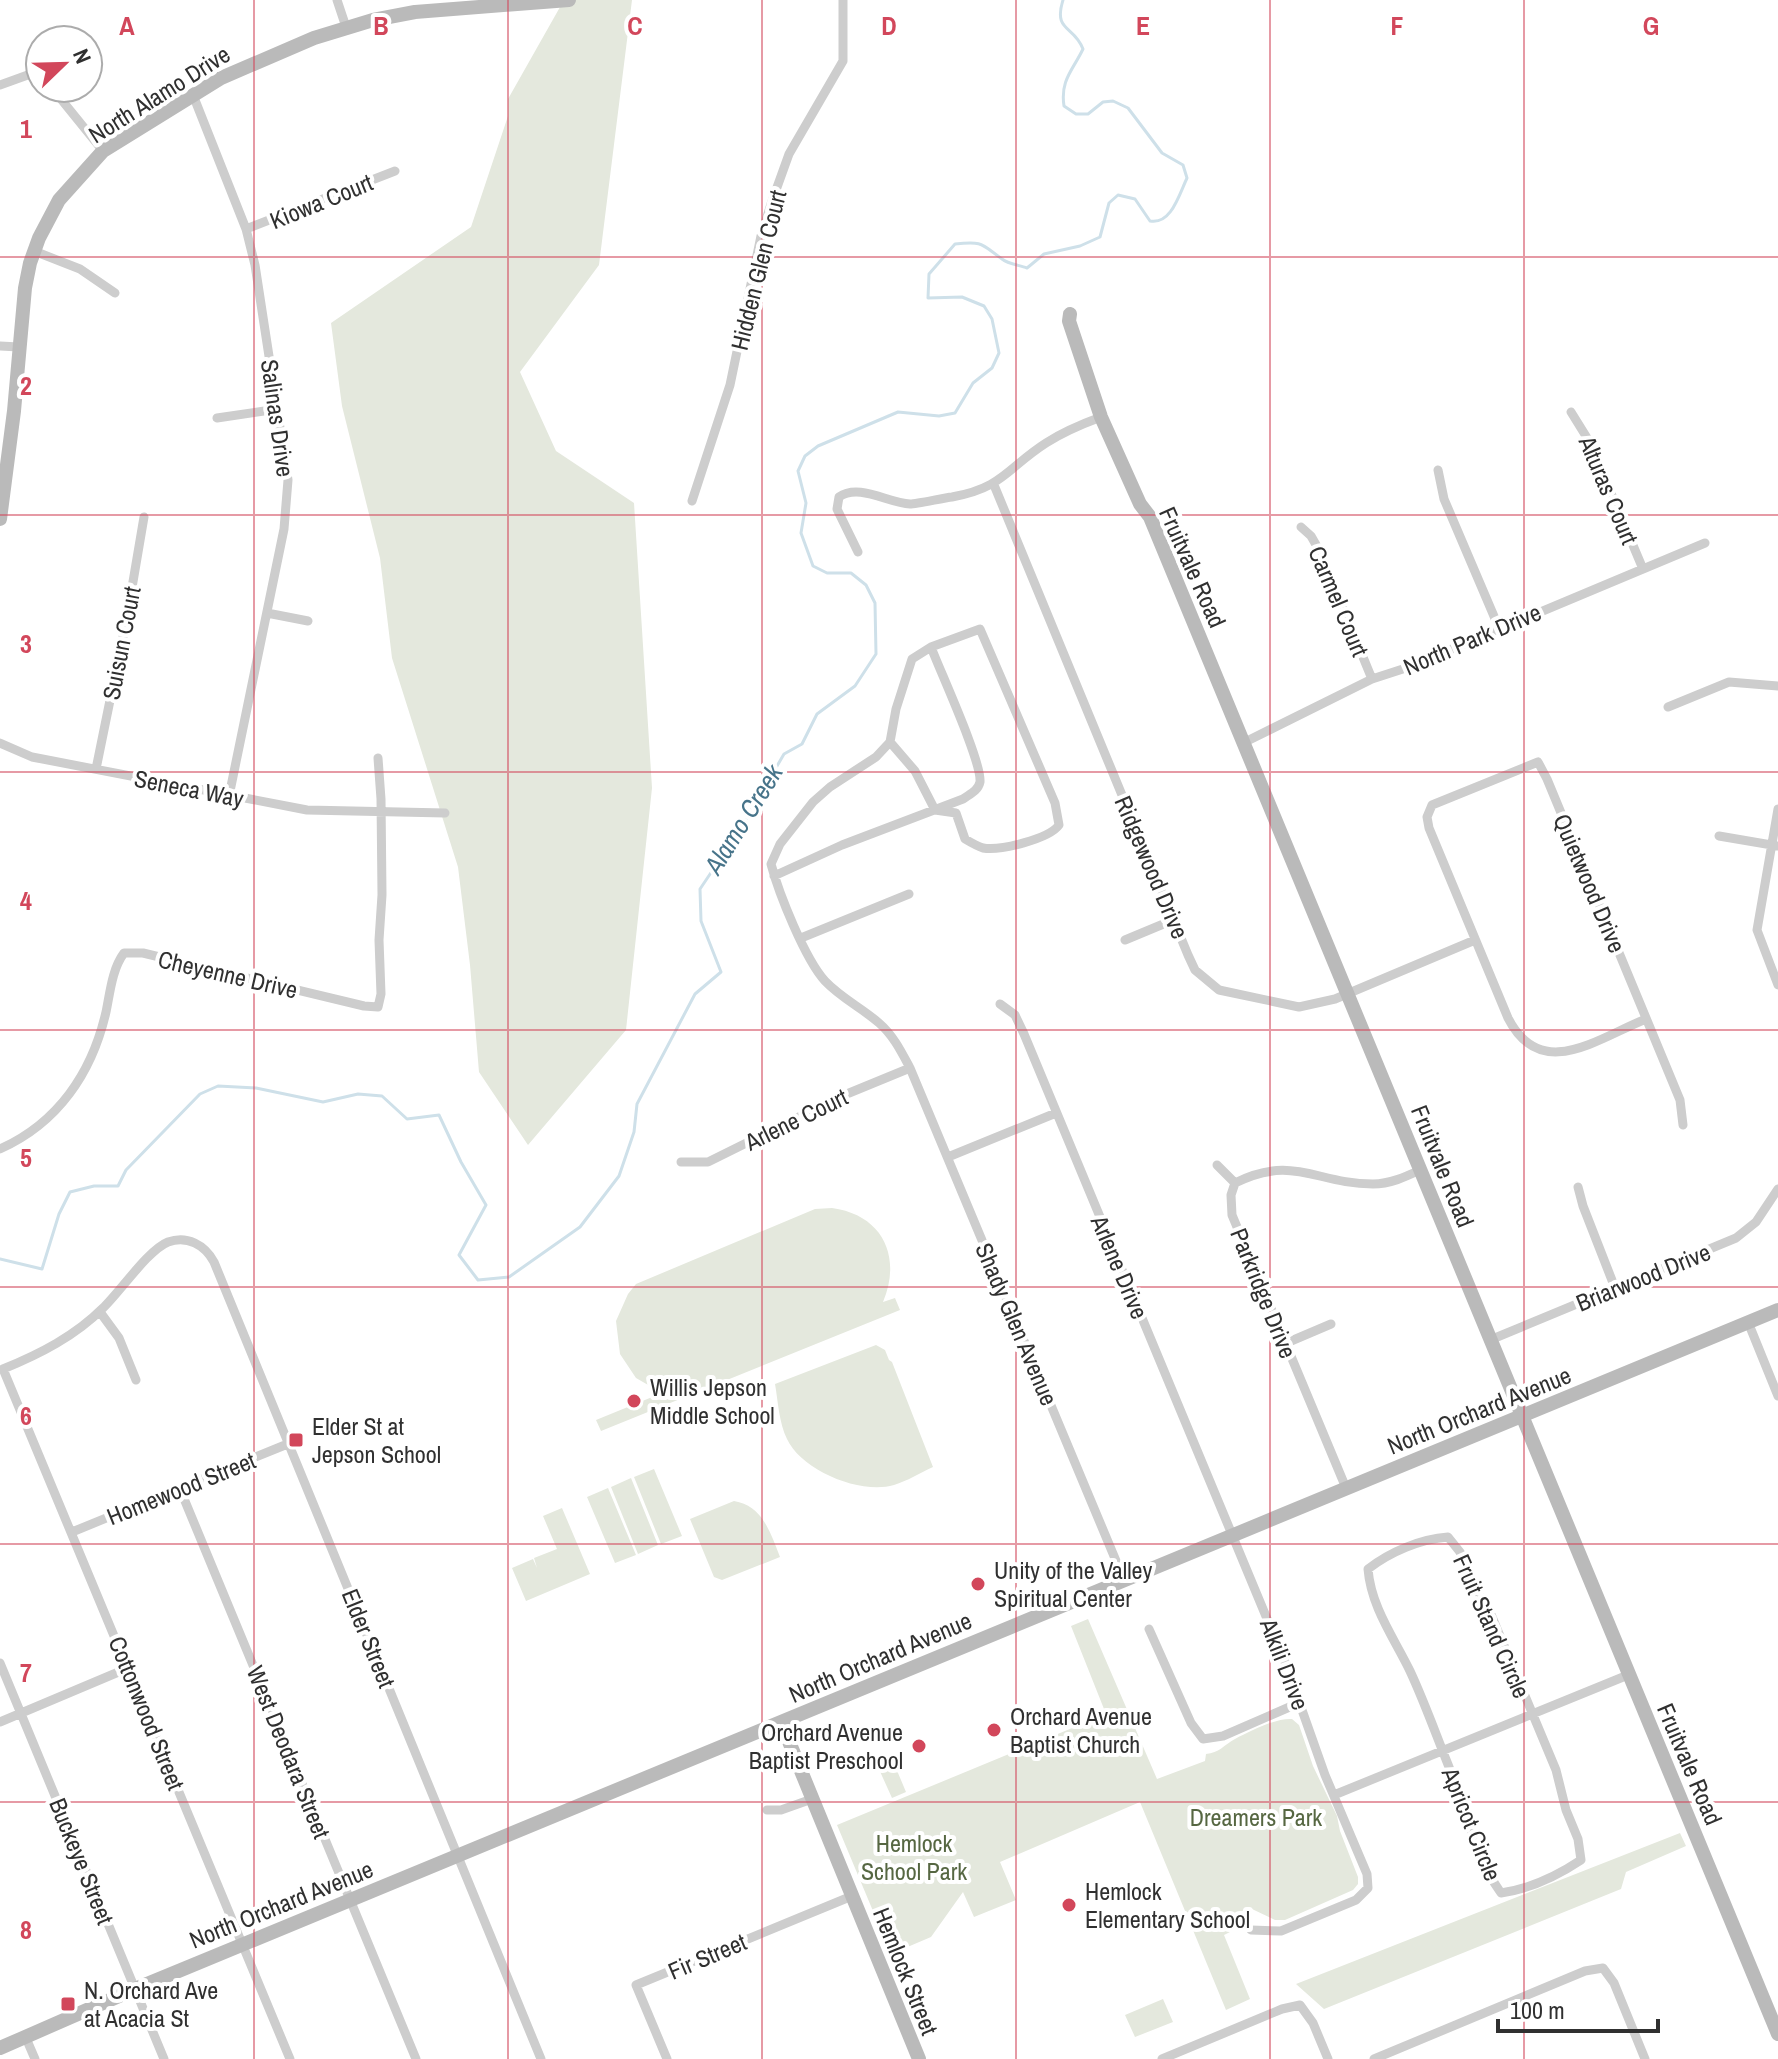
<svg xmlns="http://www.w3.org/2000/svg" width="1778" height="2059" viewBox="0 0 1778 2059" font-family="'Archivo Narrow',sans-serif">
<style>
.green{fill:#e4e8dd}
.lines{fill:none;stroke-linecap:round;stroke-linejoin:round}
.stream{stroke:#cee0e9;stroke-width:3}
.street{stroke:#cdcdcd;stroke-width:9}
.secondary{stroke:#bababa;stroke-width:14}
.grid{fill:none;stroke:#d2475b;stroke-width:2;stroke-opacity:0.55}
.poi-dot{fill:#d2475b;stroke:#fff;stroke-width:3}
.labels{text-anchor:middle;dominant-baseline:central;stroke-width:8;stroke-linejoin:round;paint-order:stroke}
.street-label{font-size:24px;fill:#303030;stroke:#fff}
.poi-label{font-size:24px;fill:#303030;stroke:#fff;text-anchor:start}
.park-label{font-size:24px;fill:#566742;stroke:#fff}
.water-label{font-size:26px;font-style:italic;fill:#47748a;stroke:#fff}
.grid-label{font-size:26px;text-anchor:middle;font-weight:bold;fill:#d2475b;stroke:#fff;stroke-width:8;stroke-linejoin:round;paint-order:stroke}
</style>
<rect width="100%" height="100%" fill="#fff"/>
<path class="green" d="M564,0h68l-33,265 -79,107 36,79 78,52 18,285 -26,242 -98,115 -49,-73 -9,-107 -12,-98 -66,-209 -12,-100 -38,-152 -11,-83 140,-96 37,-111v-17z
M832,1208c51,7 70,49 51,94l12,-4 5,12 -299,121 -5,-11 66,-27 -26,-15 -16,-24 -4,-33 12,-27 8,-10 179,-75z
M876,1345l9,5 4,10 3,2 41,105c-13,6 -26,14 -39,18 -34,10 -93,-15 -107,-46 -8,-16 -9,-38 -12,-55z
M654,1469l28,67 -21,8 -27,-67z
M631,1478l27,67 -20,9 -27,-67z
M608,1488l28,67 -21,8 -28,-66z
M734,1501c29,5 36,31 46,56l-58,23 -8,-3 -24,-58z
M562,1508l28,66 -64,27 -14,-33 21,-9 4,9 -3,-10 23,-9 -14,-33z
M1088,1619l69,160 48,-18 1,-7c13,-1 18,-9 29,-15 16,-8 40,-21 57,-20l7,6 14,41 24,50 3,15 18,46v7l-5,6 -68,30h-10l-23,-11c-14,0 -21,9 -22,23l-6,3 26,64 -24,11 -86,-208 -140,60 16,38 -42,17 -11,-25 -32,45 -40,17 -54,-129 269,-111 -35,-88z
M893,1761l13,31 -14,6 -14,-31z
M1680,1833l6,13 -60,26 -5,17 -297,120 -28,-25z
M1163,1999l10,23 -38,15 -10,-22z"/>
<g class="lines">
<path class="stream" d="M0,1259l42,10 17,-55 11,-22 24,-6h24l8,-16 74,-76 18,-8 38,2 67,14 35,-8 24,2 25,23 32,-4 22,47 25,43 -27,50 19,25 31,-3 71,-50 39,-51 15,-44 3,-28 58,-110 26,-22 -20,-51 -1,-32 41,-61 43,-74 18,-10 15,-30 38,-28 21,-32 -1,-51 -9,-18 -15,-12h-24l-14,-7 -12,-33 5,-30 -8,-32 7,-15 13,-10 80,-34 41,4 16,-3 18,-30 19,-15 7,-15 -7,-34 -8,-13 -22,-9 -34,1 1,-24 26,-30c29,-3 26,0 47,15 6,5 17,6 25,9l17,-14 36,-8 20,-9 9,-34 9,-8 17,4 15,22c21,4 29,-26 37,-43l-4,-13 -21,-12 -34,-45 -15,-7 -10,1 -15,12h-12l-12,-8c-4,-26 9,-36 19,-57 -9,-24 -30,-17 -20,-49"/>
<path class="street" d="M337,0l9,27
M0,85l36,-13 4,3
M52,88l51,63
M193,95l53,134 9,36 33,215 -4,49 -55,267
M246,229l149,-58
M34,251l46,18 35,24
M0,346l19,1
M1571,412l18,29 54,128
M217,418l61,-9
M1438,470l6,29 55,129
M994,485l194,470 7,15 24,20 80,17 36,-8 140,-59
M692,501l38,-116 31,-149 10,-32 18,-50 54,-93v-61
M1301,527l10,9 8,14 53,129
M858,552l-21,-43 2,-12c20,-14 49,6 71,7 7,0 33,-6 42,-7 51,-9 55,-29 94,-54 17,-11 36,-19 55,-26
M267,613l41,8
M1668,707l61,-25 49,4
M890,742l25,29 20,39 21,3 9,26c5,3 12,7 18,9 17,3 66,-9 76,-23l-4,-22 -75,-174 -49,18
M0,743l32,14 275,53 138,3
M1243,743l129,-64 37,-12 296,-124
M96,769l31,-152 17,-100
M1778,809l-21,121 21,55
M1719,836l59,10
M774,876l68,-31 121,-46c7,-5 15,-8 17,-17 2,-20 -40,-111 -49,-135l-19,12 -16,50 -6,33 -14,15 -46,30 -17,15 -33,42 -9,20c8,30 34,95 54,117 16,17 37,27 54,42 14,12 22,28 31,45l214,512
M801,938l108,-44
M1125,940l48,-20
M1000,1004l15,11 9,19 261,628 40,113 42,99 1,14 -12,12 -75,31 -30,-1
M1646,1019c-48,19 -105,64 -138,-1l-79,-190 -2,-11 5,-12 106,-43 9,17 133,321 3,25
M0,1149c58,-26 92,-76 106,-137 4,-19 6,-43 18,-59h19l221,53 14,1 3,-13 -2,-54 3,-45 -1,-96 -3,-41
M948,1157l108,-44
M681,1162h27l129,-64 73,-30
M1217,1165l18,18
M1578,1187l5,19 32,82
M100,1312l19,26 17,42
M1748,1322l30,74
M1490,1340l246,-102 20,-16 22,-33
M1284,1344l47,-20
M1346,1488l-114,-273 -1,-20 4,-12c58,-29 82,1 138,1 17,0 32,-7 47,-14
M180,1489l236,570
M72,1532l218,-89
M1448,1537l12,15 11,28 19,32 66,158 10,40 12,29 3,21c-24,16 -52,29 -80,33 -28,-39 -36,-87 -54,-131 -12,-30 -23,-61 -37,-91 -16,-33 -39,-64 -42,-102 22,-17 52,-30 80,-32z
M1149,1629l42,94 12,16 20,-3 78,-34
M0,1663l164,396
M0,1722l128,-54
M1334,1795l294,-120
M767,1810h14l31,-11
M26,2038l9,21
M290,2059l-287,-690c37,-15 72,-33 100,-61 17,-16 45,-58 65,-66 19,-7 37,3 46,20l327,797
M667,2059l-31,-74 216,-89
M1162,2059l120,-50 18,-4 13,18 15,36
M1374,2059l211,-88 18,-3 11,15 31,76"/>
<path class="secondary" d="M1070,314l-1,7 32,96 39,87 10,13 628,1517
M0,519l14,-108 11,-123 5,-25 9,-25 20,-38 44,-49 118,-73 93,-40 59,-18 42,-8 154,-12
M781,1722l138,337
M0,2048l135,-59 1643,-679"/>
</g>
<path class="grid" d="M254,0v2059M508,0v2059M762,0v2059M1016,0v2059M1270,0v2059M1524,0v2059M0,257h1778M0,515h1778M0,772h1778M0,1030h1778M0,1287h1778M0,1544h1778M0,1802h1778"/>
<g class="poi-dot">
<circle cx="634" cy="1401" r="8"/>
<rect x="288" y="1432" width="16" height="16" rx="4"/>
<circle cx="978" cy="1584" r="8"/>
<circle cx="994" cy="1730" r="8"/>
<circle cx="919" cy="1746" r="8"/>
<circle cx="1069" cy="1905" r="8"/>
<rect x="60" y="1996" width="16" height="16" rx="4"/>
</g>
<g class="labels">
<g class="street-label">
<text transform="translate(159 94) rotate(-32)">North Alamo Drive</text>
<text transform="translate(321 201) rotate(-22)">Kiowa Court</text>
<text transform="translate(758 270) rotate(-76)">Hidden Glen Court</text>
<text transform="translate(278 418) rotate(82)">Salinas Drive</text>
<text transform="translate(1609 490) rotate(67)">Alturas Court</text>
<text transform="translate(1193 567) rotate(66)">Fruitvale Road</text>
<text transform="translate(1339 601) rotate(67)">Carmel Court</text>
<text transform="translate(1472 639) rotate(-23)">North Park Drive</text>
<text transform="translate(121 643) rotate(-79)">Suisun Court</text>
<text transform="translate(189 788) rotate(11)">Seneca Way</text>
<text transform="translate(1152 867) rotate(67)">Ridgewood Drive</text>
<text transform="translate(1590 883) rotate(67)">Quietwood Drive</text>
<text transform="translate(228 974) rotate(13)">Cheyenne Drive</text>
<text transform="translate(796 1119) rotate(-26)">Arlene Court</text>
<text transform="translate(1443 1166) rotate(68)">Fruitvale Road</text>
<text transform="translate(1120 1267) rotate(67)">Arlene Drive</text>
<text transform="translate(1643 1277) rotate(-22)">Briarwood Drive</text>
<text transform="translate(1264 1293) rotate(68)">Parkridge Drive</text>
<text transform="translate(1017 1324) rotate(67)">Shady Glen Avenue</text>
<text transform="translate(1479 1410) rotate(-22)">North Orchard Avenue</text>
<text transform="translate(181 1488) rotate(-22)">Homewood Street</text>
<text transform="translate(1492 1626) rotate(66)">Fruit Stand Circle</text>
<text transform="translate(369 1638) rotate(68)">Elder Street</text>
<text transform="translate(880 1657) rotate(-23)">North Orchard Avenue</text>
<text transform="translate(1285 1664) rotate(69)">Alkili Drive</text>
<text transform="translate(147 1713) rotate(68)">Cottonwood Street</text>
<text transform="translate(289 1752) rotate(68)">West Deodara Street</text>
<text transform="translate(1690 1764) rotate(67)">Fruitvale Road</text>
<text transform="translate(1472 1824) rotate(68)">Apricot Circle</text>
<text transform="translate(82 1861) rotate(68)">Buckeye Street</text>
<text transform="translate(281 1904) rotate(-22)">North Orchard Avenue</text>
<text transform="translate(707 1956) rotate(-23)">Fir Street</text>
<text transform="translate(906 1971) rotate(68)">Hemlock Street</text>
</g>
<g class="poi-label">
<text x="650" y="1387">Willis Jepson<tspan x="650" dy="28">Middle School</tspan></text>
<text x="312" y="1426">Elder St at<tspan x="312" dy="28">Jepson School</tspan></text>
<text x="994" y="1570">Unity of the Valley<tspan x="994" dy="28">Spiritual Center</tspan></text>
<text x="1010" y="1716">Orchard Avenue<tspan x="1010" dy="28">Baptist Church</tspan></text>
<text x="903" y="1732" text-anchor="end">Orchard Avenue<tspan x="903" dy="28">Baptist Preschool</tspan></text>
<text x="1085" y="1891">Hemlock<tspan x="1085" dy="28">Elementary School</tspan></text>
<text x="84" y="1990">N. Orchard Ave<tspan x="84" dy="28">at Acacia St</tspan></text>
</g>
<g class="park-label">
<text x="1256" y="1817">Dreamers Park</text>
<text x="914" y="1843">Hemlock<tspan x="914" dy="28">School Park</tspan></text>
</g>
<g class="water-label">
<text transform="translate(743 819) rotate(-58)">Alamo Creek</text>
</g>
</g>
<g class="grid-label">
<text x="127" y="35">A</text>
<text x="381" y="35">B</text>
<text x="635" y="35">C</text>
<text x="889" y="35">D</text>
<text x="1143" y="35">E</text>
<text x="1397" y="35">F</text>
<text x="1651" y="35">G</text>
<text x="26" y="138">1</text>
<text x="26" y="395">2</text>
<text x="26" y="653">3</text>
<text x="26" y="910">4</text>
<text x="26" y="1167">5</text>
<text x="26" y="1425">6</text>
<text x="26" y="1682">7</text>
<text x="26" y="1939">8</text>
</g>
<g transform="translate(64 64) rotate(67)"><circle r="38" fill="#ffffff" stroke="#acacac" stroke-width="2"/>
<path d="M0-6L14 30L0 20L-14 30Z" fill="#d2475b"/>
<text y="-12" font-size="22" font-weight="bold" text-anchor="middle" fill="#303030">N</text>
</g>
<path d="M1498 2019v12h160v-12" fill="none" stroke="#303030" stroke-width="4"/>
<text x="1510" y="2019" font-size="24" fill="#303030" stroke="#ffffff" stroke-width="6" paint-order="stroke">100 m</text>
</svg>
